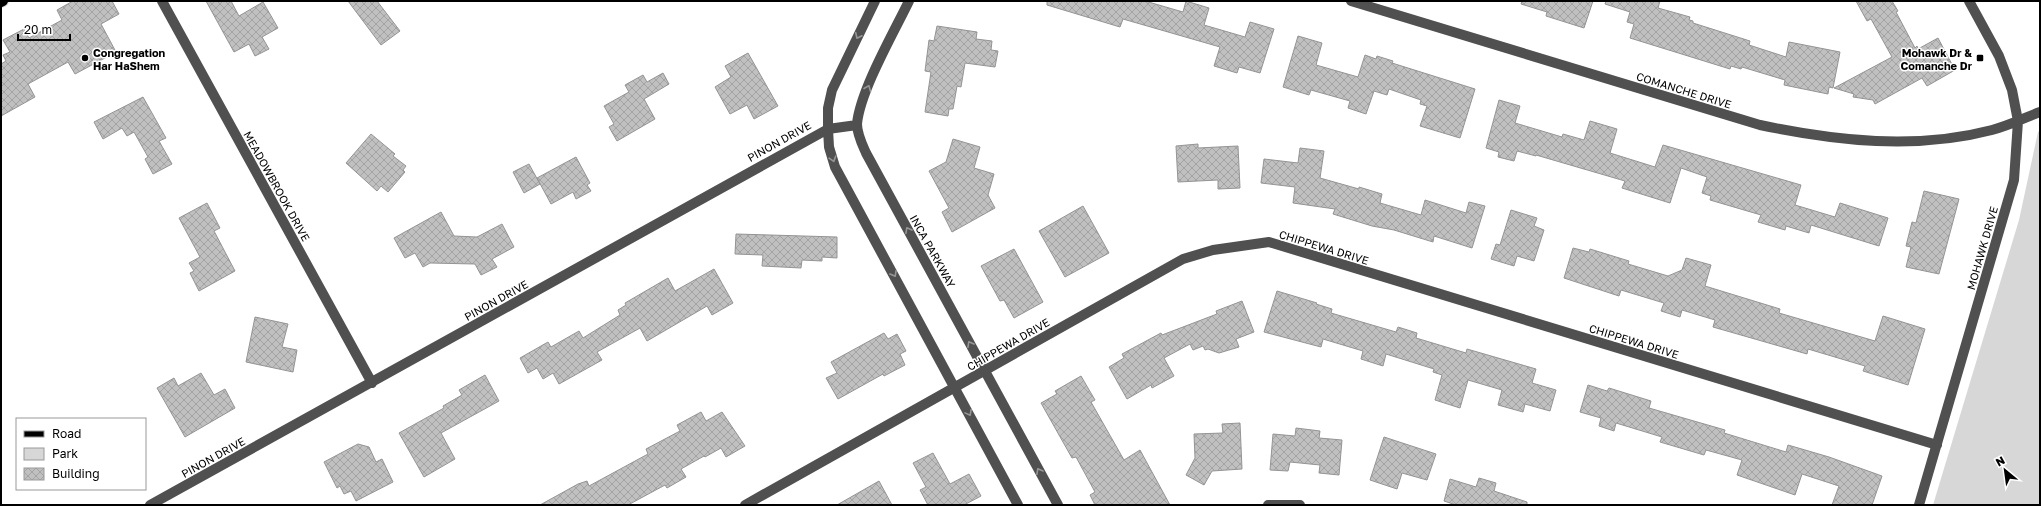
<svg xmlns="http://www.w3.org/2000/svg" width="2041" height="506" viewBox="0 0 2041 506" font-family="'Golos Text',sans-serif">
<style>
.green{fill:#d7d7d7}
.building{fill:url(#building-cross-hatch);stroke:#949494}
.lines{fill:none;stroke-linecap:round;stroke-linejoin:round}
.major-casing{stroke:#dbdbdb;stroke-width:12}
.minor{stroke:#505050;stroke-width:10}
.major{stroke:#000;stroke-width:10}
.oneway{stroke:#969696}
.poi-dot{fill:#000;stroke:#fff;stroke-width:1.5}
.labels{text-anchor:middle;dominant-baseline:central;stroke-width:3;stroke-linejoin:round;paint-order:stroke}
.poi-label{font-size:11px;font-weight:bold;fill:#000;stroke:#fff;text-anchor:start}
.street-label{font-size:11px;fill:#000;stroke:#fff}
</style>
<defs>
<pattern id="building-cross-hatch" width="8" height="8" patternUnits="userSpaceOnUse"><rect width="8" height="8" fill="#c0c0c0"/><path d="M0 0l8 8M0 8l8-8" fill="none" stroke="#a3a3a3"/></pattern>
</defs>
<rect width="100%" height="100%" fill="#fff"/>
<path class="green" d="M2040,130v375h-107l86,-285 19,-88z"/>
<path class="building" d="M73,1h39l7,13 -18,10 15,28 -41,22 -7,-12 -40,22 7,13 -34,19v-52l5,-3 -3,-6 7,-3 -7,-12 21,-11 5,9 33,-18 -5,-10z
M206,1h25l8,15 24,-14 15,26 -16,9 7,12 -14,7 -6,-12 -15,8z
M348,1h29l23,30 -19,14z
M1047,1h98l38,11 3,-11 23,7 -5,17 41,12 5,-15 24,7 -14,44 -21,-6 -2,6 -23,-7 6,-19 -97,-28 -3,8 -73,-22z
M1522,1h71l-9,27 -38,-12 1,-4 -26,-8z
M1606,1h54l-2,7 32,9 -1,3 4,1v2l57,18 -1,4 37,12 3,-15 51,10 -7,36 -4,-1 -1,7 -44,-9 1,-5 -43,-13 -1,2 -10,-3 -1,3 -100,-31 4,-14 -7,-2 3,-10 -25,-8z
M1856,1h36l6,10 -2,1 19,36 2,-2 1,3 20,-11 17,32 -28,16 -5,-8 -47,26 -2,-4 -20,-3 1,-3 -20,-6 58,-31 -21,-38 -4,2z
M937,26l40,6 -1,7 16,2 -1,9 7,1 -3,16 -30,-4 -4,24 -4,-1 -4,23h-4l-1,7 -23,-4 6,-40 -6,-1 4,-31 5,1z
M1298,36l24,7 -6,22 42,12 7,-22 11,4 1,-3 16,5 -1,2 83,26 -15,49 -40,-12 7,-20 -7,-2 1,-4 -32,-11 -2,6 -13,-4 -8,23 -18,-6 2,-7 -39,-11 -2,5 -26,-8z
M748,53l30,53 -24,13 -7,-14 -17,9 -15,-27 16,-10 -6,-11z
M663,73l6,11 -25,15 11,20 -38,22 -8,-14 5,-3 -10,-18 25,-14 -4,-7 18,-10 4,7z
M143,97l23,41 -7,3 13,23 -19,10 -8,-15 3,-2 -14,-25 -7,4 -5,-8 -19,11 -9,-17z
M1499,100l21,6 -5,17 47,14 1,-3 21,6 6,-19 27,8 -7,24 45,14 8,-22 138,40 -6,20 40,12 5,-14 48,15 -9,28 -68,-21 -2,8 -23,-7 -1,4 -27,-8 3,-7 -51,-15 1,-4 -9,-3 5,-16 -26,-9 -11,35 -48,-15 3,-7 -89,-26v1l-19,-5 -3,10 -16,-4 1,-5 -13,-4z
M371,134l24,20 -2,2 13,10 -3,4 2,2 -17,20 -7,-6 -4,5 -31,-28z
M953,139l27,8 -6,21 20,6 -6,21 7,13 -43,24 -10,-20 7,-4 -20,-37 17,-9z
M1198,144v4l40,-2 2,42 -22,1v-9l-40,2 -2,-36z
M1300,148l24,3 -4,27 39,11v-2l23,7 -2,9 41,12 4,-15 41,13 3,-11 16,4 -13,42 -38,-12 -1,6 -39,-12 -22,-4 -39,-12 2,-5 -42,-6 2,-16 -34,-4 3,-24 34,4z
M576,157l14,26 -3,2 4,6 -15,8 -3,-7 -22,12 -14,-26z
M529,164l11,20 -16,9 -11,-21z
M1924,191l35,8 -20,75 -33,-7 5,-20 -5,-1 6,-24 4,1z
M207,203l13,25 -6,3 21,40 -36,20 -9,-18 4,-2 -5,-8 11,-6 -21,-39z
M1083,206l26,47 -44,24 -26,-46z
M1511,210l26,8 -3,8 10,4 -10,31 -17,-5 -3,10 -23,-7 5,-15 4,1z
M441,212l13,24 23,1 25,-13 12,23 -22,12 5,8 -16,8 -6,-11 -45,-1 -7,4 -8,-14 -10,5 -11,-20z
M736,234l101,3v21l-15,-1v4l-20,-1 -1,8 -39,-2 1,-11 -28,-1z
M1573,248l16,4 1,-3 39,12 -1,3 40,12 14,-6 4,-12 25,7 -6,21 75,23 -1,4 96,28 8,-25 42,13 -17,56 -45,-14 2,-5 -57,-17 -1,5 -94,-27 2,-7 -33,-10 -2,7 -19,-6 3,-8 -43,-13 -2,6 -55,-18z
M1014,249l29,53 -29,16 -10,-18 -4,1 -19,-35z
M714,269l19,34 -21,12 -5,-9 -60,35 -7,-13 -43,24 5,8 -43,24 -6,-11 -10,6 -6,-11 -9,5 -8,-15 28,-16 3,5 28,-16 4,7 37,-23 -2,-5 8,-5 -1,-2 43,-25 7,13z
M1277,291l40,12 -1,1 16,5 -1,4 65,19 2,-5 19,6 -1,5 50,15 1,-4 69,20 -4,14 24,7 -6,21 -25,-7 -2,8 -25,-7 4,-15 -34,-10 -8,28 -25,-8 7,-25 -9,-3 1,-3 -48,-15 -3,12 -22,-7 2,-8 -40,-12 -2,8 -57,-15z
M1242,301l12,31 -18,7 3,8 -20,6 -11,-4 -3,1 -2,-4 -10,4 -3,-6 -26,14 10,18 -22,12 -1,-3 -24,14 -18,-32 15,-9 -2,-4 39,-21 1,2 55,-21 -1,-3z
M255,317l33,7 -6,23 15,3 -4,22 -47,-10z
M884,333l4,6 9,-5 9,17 -6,3 5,11 -21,11 -1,-2 -45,25 -12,-21 11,-5 -6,-11z
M201,373l13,22 11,-6 10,19 -50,29 -28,-49 17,-10 4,8z
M485,375l14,26 -58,32 14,26 -31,18 -25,-44 45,-25 -1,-2 19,-11 -3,-5z
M1081,376l14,24 -4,2 33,58 16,-10 30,55h-75l-5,-10 5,-3 -19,-35 -4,1 -31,-55 16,-9 -2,-3z
M1588,385l19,6 2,-3 42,13 -2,7 76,22 -1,3 62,19 2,-7 41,12 53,19 -10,29h-40l7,-19 -37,-12 -7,21 -58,-20 5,-15 -36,-10 -2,5 -44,-13 2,-5 -46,-14 -2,8 -15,-5 2,-8 -21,-6z
M701,412l5,9 16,-9 23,34 -19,11 -5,-9 -16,9 -1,-1 -23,13 5,8 -19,11 -2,-3 -37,20h-88l38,-21 9,-3 2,5 59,-32 -2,-5 34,-18 -3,-6z
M1240,423l2,46 -30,2 -8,14 -18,-10 9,-17 -1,-24 29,-1 -1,-9z
M1296,428l24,3 -1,7 23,2 -3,35 -20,-2 1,-8 -30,-3 -2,9 -18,-1 3,-36 22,2z
M1384,437l52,17 -9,26 -25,-7 -5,16 -27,-9z
M358,444l11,3 7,15 6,-3 11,23 -37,19 -5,-10 -7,3 -4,-8 -3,2 -13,-26z
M933,453l17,31 19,-10 12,22 -17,9h-36l-8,-15 6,-3 -13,-24z
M1479,478l17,5 -2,8 33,11v3h-71l-12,-4 6,-22 26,8z
M879,481l13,24h-55z"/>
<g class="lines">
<g class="major-casing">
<path id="major" d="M1,2l2,-1"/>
</g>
<path class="minor" d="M162,1l210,382
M875,1l-43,89 -4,18v21l1,18 6,20 183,338
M909,1c-15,31 -49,90 -52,123 0,10 5,20 9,29l192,352
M1351,1l409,124c76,16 156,25 232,5 16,-4 32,-12 48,-18
M150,505l678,-376 29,-4
M745,505l438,-246 30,-9 56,-8 668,203
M1268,505h32
M1919,505l95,-325 4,-59 -6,-31 -13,-34 -30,-55"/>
<use href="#major" class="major"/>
</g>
<defs><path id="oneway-chevron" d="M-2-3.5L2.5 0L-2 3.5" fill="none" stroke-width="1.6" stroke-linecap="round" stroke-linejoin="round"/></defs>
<g class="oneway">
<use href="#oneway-chevron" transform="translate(858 36) rotate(116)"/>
<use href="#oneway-chevron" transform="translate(868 88) rotate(-68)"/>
<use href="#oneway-chevron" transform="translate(833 159) rotate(73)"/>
<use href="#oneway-chevron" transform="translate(908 230) rotate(-119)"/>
<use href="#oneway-chevron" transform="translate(894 274) rotate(61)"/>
<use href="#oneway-chevron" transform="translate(970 344) rotate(-119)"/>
<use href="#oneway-chevron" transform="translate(969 413) rotate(62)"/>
<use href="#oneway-chevron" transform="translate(1039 471) rotate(-119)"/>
</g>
<g class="poi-dot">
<circle cx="85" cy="58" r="4"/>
<rect x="1976" y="54" width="8" height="8" rx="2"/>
</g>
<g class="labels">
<g class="poi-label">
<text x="93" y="52">Congregation<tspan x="93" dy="13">Har HaShem</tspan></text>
<text x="1972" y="52" text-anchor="end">Mohawk Dr &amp;<tspan x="1972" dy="13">Comanche Dr</tspan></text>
</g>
<g class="street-label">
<text transform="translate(1684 90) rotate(17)">COMANCHE DRIVE</text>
<text transform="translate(779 141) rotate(-29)">PINON DRIVE</text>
<text transform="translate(277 186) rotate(61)">MEADOWBROOK DRIVE</text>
<text transform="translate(1324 247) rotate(17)">CHIPPEWA DRIVE</text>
<text transform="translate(1982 248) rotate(-74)">MOHAWK DRIVE</text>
<text transform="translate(933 251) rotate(61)">INCA PARKWAY</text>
<text transform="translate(496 300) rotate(-29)">PINON DRIVE</text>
<text transform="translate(1634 341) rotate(17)">CHIPPEWA DRIVE</text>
<text transform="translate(1008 344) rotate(-30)">CHIPPEWA DRIVE</text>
<text transform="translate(213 457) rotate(-29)">PINON DRIVE</text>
</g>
</g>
<rect width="2041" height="506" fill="none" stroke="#000000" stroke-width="4"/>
<rect x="16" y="418" width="130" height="72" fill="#ffffff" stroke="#999999"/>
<rect x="24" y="431" width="20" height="6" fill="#000000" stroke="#999999"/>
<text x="52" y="438" font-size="12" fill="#000000">Road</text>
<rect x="24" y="448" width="20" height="12" fill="#d7d7d7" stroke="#999999"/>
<text x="52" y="458" font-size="12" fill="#000000">Park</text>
<rect x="24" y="468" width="20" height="12" fill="url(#building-cross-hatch)" stroke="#999999"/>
<text x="52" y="478" font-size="12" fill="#000000">Building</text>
<g transform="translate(2005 470) rotate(331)" stroke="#ffffff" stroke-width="3" paint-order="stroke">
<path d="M0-3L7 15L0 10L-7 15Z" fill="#000000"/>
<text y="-6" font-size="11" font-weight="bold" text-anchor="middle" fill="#000000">N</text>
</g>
<path d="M18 34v6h52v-6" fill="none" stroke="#000000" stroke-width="2"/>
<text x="24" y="34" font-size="12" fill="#000000" stroke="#ffffff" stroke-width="3" paint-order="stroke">20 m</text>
</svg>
